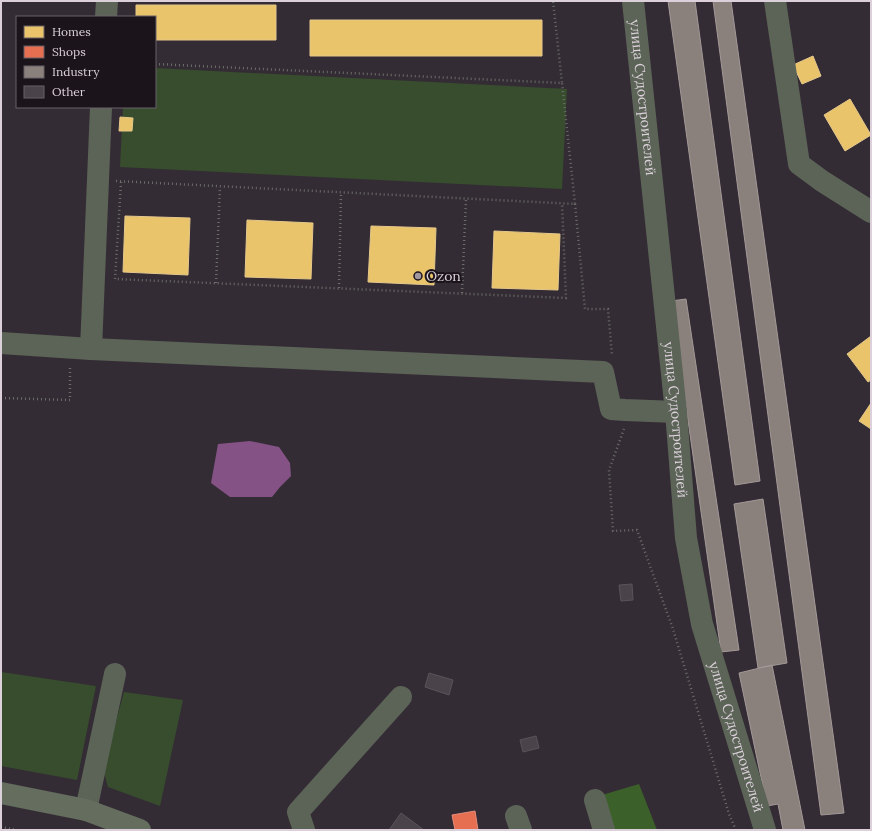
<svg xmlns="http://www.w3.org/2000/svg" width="872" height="831" viewBox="0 0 872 831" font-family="Lora,serif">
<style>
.green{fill:#374d2e}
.forest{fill:#3c602a}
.water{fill:#855286}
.homes{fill:#e9c46a;stroke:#e5c88c}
.shops{fill:#e76f51;stroke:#e48c7a}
.industry{fill:#8a817c;stroke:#a39998}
.building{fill:#4a434a;stroke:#5a535a}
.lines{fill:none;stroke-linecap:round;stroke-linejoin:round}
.path{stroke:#6a6d68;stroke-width:2.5;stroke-dasharray:1 3;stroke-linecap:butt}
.minor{stroke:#5c6458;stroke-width:22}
.major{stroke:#646d5e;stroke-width:22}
.poi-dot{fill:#a197a1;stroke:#1b141b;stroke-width:1.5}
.labels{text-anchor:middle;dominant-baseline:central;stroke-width:4;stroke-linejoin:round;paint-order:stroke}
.street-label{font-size:14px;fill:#dcd1db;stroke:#1b141b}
.poi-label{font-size:14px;fill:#dcd1db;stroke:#1b141b;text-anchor:start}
</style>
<rect width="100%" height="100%" fill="#342c34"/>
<path class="green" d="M155,68l412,21 -5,100 -442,-22 3,-60h32z
M1,672l95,14 -19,94 -76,-14z
M124,692l59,8 -23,106 -52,-19 -5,-18z"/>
<path class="forest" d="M639,784l18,46h-46l-9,-35z"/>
<path class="water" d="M250,441l29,6 11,16 1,13 -11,11 -8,10h-42l-19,-14 7,-39z"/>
<path class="homes" d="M136,5h140v35h-121v-23h-19z
M310,20h232v36h-232z
M813,56l8,20 -19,8 -9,-19z
M850,99l21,36 -26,16 -21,-36z
M120,117l13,1 -1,13h-13z
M125,216l65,2 -2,57 -65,-3z
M247,220l66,3 -2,56 -66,-2z
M371,226l65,2 -2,57 -66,-3z
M494,231l66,3 -2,56 -66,-2z
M871,336v44l-3,2 -21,-28z
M871,403v26l-12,-8z"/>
<path class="shops" d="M475,811l3,19h-23l-3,-15z"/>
<path class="industry" d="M668,1h27l65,480 -25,4z
M713,1h18l113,812 -23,2z
M686,299l53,351 -18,2 -50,-351z
M763,499l24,164 -29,5 -24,-164z
M772,665l33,165h-22l-5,-26 -11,2 -28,-133z"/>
<path class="building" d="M632,584l1,16 -12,1 -2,-16z
M429,673l24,7 -4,15 -24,-8z
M536,736l3,12 -16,4 -3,-12z
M401,813l23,17h-35z"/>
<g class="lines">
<path class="path" d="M155,64l407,19 -9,-82h-1
M116,181l459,23 -13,-121
M121,182l-6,97 451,19 -4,-95
M575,204l10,105h23l4,46
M216,283l4,-96
M339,288l2,-95
M462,293l4,-94
M1,398l69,2v-33
M624,429l-15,41 4,61 24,-1 36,99 56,185 7,16
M1,827l16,3"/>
<g class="minor">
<path id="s1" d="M633,1l43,411 10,126 16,86 63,206"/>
<path d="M775,1l24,163 23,17 49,31"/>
<path d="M106,17l1,-16"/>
<path d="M1,343l90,6 512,23 8,37 14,1 51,2"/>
<path d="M91,349l10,-242"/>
<path d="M595,800l9,30"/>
<path d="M86,810l29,-136"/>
<path d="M516,816l5,14"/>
<path d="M304,830l-6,-18 103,-115"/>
</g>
<path class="major" d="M1,793l85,17 54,20"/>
</g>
<circle class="poi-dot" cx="418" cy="276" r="4"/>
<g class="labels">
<g class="street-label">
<text stroke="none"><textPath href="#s1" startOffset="97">улица Судостроителей</textPath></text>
<text stroke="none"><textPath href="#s1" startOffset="421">улица Судостроителей</textPath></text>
<text stroke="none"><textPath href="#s1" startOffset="745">улица Судостроителей</textPath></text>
</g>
<g class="poi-label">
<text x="426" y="276">Ozon</text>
</g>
</g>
<rect width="872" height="831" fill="none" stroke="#dcd1db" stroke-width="4"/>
<rect x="16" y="16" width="140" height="92" fill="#1b141b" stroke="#686068"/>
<rect x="24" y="26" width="20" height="12" fill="#e9c46a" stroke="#686068"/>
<text x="52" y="36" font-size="12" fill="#dcd1db">Homes</text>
<rect x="24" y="46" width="20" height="12" fill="#e76f51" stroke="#686068"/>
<text x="52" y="56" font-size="12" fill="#dcd1db">Shops</text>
<rect x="24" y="66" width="20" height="12" fill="#8a817c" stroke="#686068"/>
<text x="52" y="76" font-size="12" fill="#dcd1db">Industry</text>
<rect x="24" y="86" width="20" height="12" fill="#4a434a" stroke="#686068"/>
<text x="52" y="96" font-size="12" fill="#dcd1db">Other</text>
</svg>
